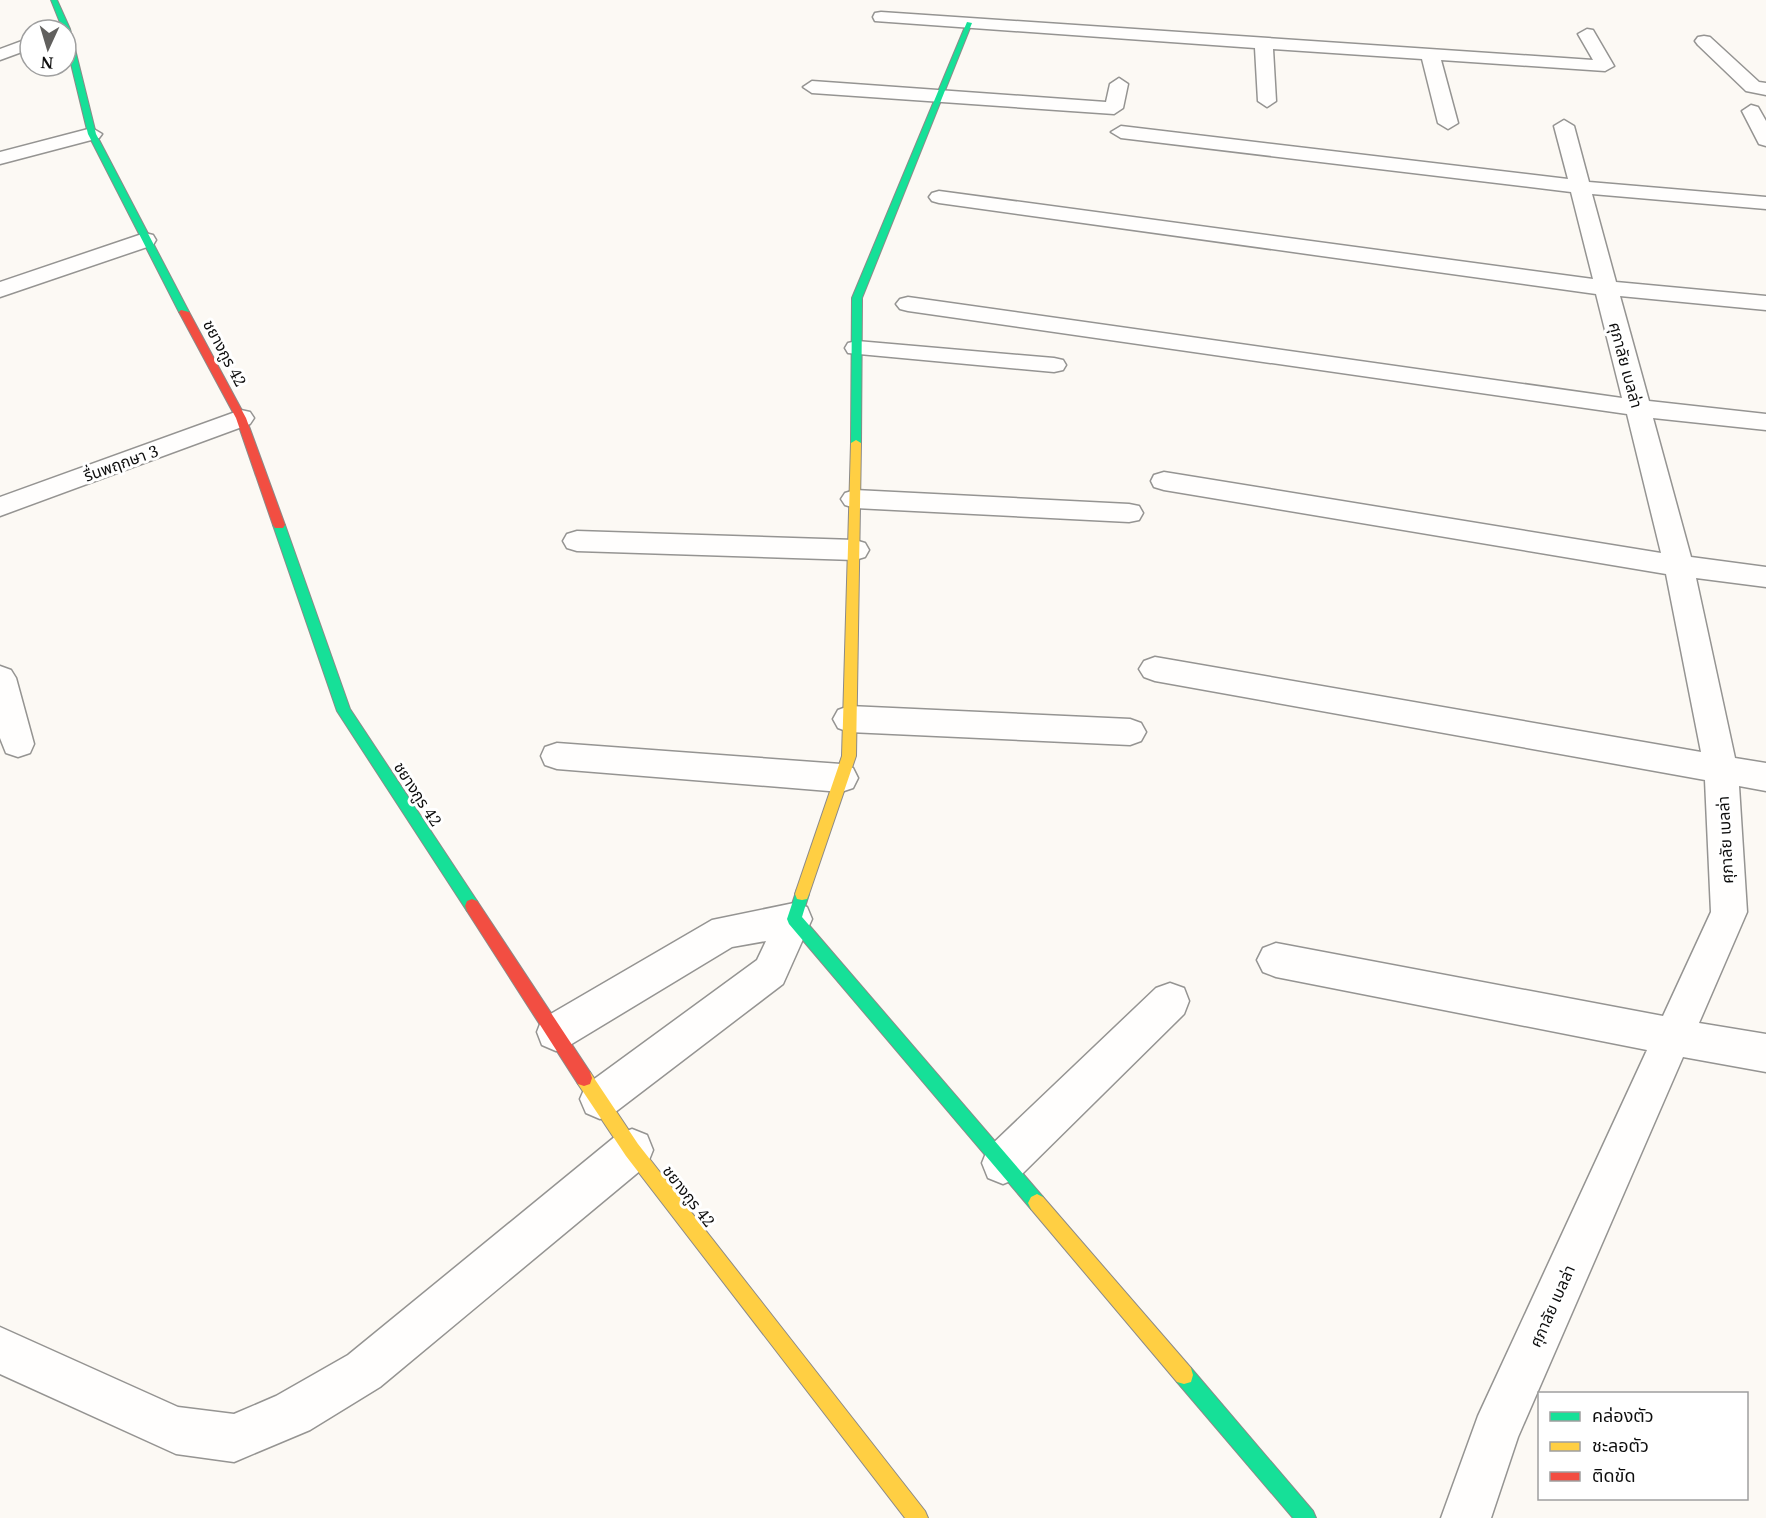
<svg xmlns="http://www.w3.org/2000/svg" width="1766" height="1518" viewBox="0 0 1766 1518" font-family="'Noto Serif','Noto Sans Thai',serif">
<style>
.lines{fill:none;stroke-linecap:round;stroke-linejoin:round}
.street-casing{stroke:#959492;stroke-width:3}
.fast-casing{stroke:#8c8a88;stroke-width:2}
.slow-casing{stroke:#8c8a88;stroke-width:2}
.jam-casing{stroke:#8c8a88;stroke-width:2}
.street{fill:#fffefd;fill-rule:evenodd}
.fast{fill:#16e098;fill-rule:evenodd}
.slow{fill:#ffcf43;fill-rule:evenodd}
.jam{fill:#f24e42;fill-rule:evenodd}
.labels{text-anchor:middle;dominant-baseline:central;stroke-width:6;stroke-linejoin:round;paint-order:stroke}
.street-label{font-size:16px;fill:#0e0e0e;stroke:#fff}
</style>
<rect width="100%" height="100%" fill="#fcf9f4"/>
<g class="lines">
<g class="street-casing">
<path id="street" d="M881,12l712,48 -15,-26 9,-5 6,1 21,36 -9,5 -164,-11 17,63 -10,6 -10,-6 -16,-64 -149,-10 3,52 -9,6 -9,-6 -3,-53 -380,-27 -2,-4 2,-4z
M1704,36l6,1 49,45 7,1v12l-20,-4 -48,-46 -3,-4 3,-4z
M30,38v11l-30,11v-11z
M1119,78l9,6 -5,24 -9,6 -302,-21 -9,-6 9,-6 294,21 4,-18z
M1751,105l7,2 8,14v25l-7,-2 -17,-33z
M1564,120l10,6 15,56 177,15v12l-174,-15 24,88 150,14v14l-146,-14 29,105 117,13v16l-113,-12 38,139 75,10v20l-70,-9 39,180 31,5v28l-27,-5 8,126 -48,111 67,11v38l-83,-15 -165,380 -27,81h-50l37,-102 169,-366 -371,-73 -13,-5 -6,-12 6,-12 13,-5 387,73 48,-104 -6,-132 -550,-99 -11,-4 -5,-8 5,-8 11,-4 546,95 -35,-178 -502,-84 -10,-3 -3,-6 3,-6 10,-3 497,81 -34,-139 -719,-103 -8,-2 -4,-5 4,-5 8,-2 714,101 -26,-104 -657,-91 -7,-2 -3,-4 3,-4 7,-2 654,88 -22,-87 -450,-54 -10,-6 10,-6 447,53 -14,-53z
M92,128l10,6 -3,4 -99,26v-12z
M145,233l8,2 3,5 -3,5 -153,52v-15z
M857,341l197,17 9,2 3,5 -3,5 -9,2 -206,-19 -3,-5 3,-5z
M241,410l9,2 4,6 -4,6 -250,92v-19z
M855,490l274,14 10,2 4,7 -4,7 -10,2 -274,-14 -10,-3 -4,-6 4,-6z
M577,531l278,9 10,3 4,7 -4,7 -10,3 -278,-9 -10,-3 -4,-7 4,-7z
M0,666l11,4 5,8 18,66 -4,9 -12,4 -12,-4 -6,-15z
M849,706l281,13 11,4 5,9 -5,9 -11,4 -281,-13 -11,-4 -5,-9 5,-9z
M557,743l284,21 12,4 5,10 -5,10 -12,4 -284,-23 -12,-4 -4,-9 4,-9z
M794,903l13,4 5,12 -29,65 -169,129 -14,6 -14,-6 -6,-14 6,-14 171,-125 9,-19 -34,6 -162,98 -14,6 -14,-6 -5,-13 5,-13 170,-99z
M1170,983l14,5 5,13 -5,13 -166,164 -15,6 -15,-6 -6,-15 6,-15 168,-160z
M632,1129l15,6 6,15 -6,15 -267,222 -70,43 -76,32 -58,-8 -176,-80v-47l178,80 56,7 42,-18 72,-41 269,-220z"/>
</g>
<g class="fast-casing">
<path id="fast" d="M51,0h6l13,29 26,105 93,178 -2,2 -8,-2 -91,-178 -22,-91v-13h-3z
M967,22l5,1 -110,275 -1,145 -5,3 -5,-3 1,-145z
M279,521l6,4 65,184 127,192 2,5 -2,5 -5,2 -5,-2 -130,-200 -64,-186z
M802,888l5,1 2,5 -7,23 241,280 3,6 -3,6 -6,3 -6,-3 -242,-285 -2,-5 10,-30z
M1184,1366l7,2 122,143 3,7h-23l-116,-136 -2,-7 2,-7z"/>
</g>
<g class="slow-casing">
<path id="slow" d="M856,440l5,3 -5,313 -47,138 -2,5 -5,1 -5,-1 -2,-5 47,-138 9,-313z
M584,1070l6,2 48,72 287,367 3,7h-23l-279,-362 -48,-72 -2,-6 2,-6z
M1037,1194l6,3 148,171 2,7 -2,7 -7,2 -7,-2 -146,-173 -3,-6 3,-6z"/>
</g>
<g class="jam-casing">
<path id="jam" d="M181,310l8,2 57,106 39,107 -2,3h-8l-2,-3 -37,-107 -57,-106z
M472,899l5,2 113,171 2,6 -2,6 -6,2 -6,-2 -111,-173 -2,-5 2,-5z"/>
</g>
<use href="#street" class="street"/>
<use href="#fast" class="fast"/>
<use href="#slow" class="slow"/>
<use href="#jam" class="jam"/>
</g>
<g class="labels">
<g class="street-label">
<text transform="translate(225 353) rotate(62)">ชยางกูร 42</text>
<text transform="translate(1626 365) rotate(75)">ศุภาลัย เบลล่า</text>
<text transform="translate(121 463) rotate(-20)">รื่นพฤกษา 3</text>
<text transform="translate(418 794) rotate(57)">ชยางกูร 42</text>
<text transform="translate(1725 840) rotate(-93)">ศุภาลัย เบลล่า</text>
<text transform="translate(689 1196) rotate(52)">ชยางกูร 42</text>
<text transform="translate(1552 1306) rotate(-66)">ศุภาลัย เบลล่า</text>
</g>
</g>
<rect x="1538" y="1392" width="210" height="108" fill="#ffffff" stroke="#9f9f9f" stroke-width="1.5"/>
<rect x="1550" y="1412" width="30" height="9" fill="#16e098" stroke="#9f9f9f" stroke-width="1.5"/>
<text x="1592" y="1422" font-size="18" fill="#0e0e0e">คล่องตัว</text>
<rect x="1550" y="1442" width="30" height="9" fill="#ffcf43" stroke="#9f9f9f" stroke-width="1.5"/>
<text x="1592" y="1452" font-size="18" fill="#0e0e0e">ชะลอตัว</text>
<rect x="1550" y="1472" width="30" height="9" fill="#f24e42" stroke="#9f9f9f" stroke-width="1.5"/>
<text x="1592" y="1482" font-size="18" fill="#0e0e0e">ติดขัด</text>
<g transform="translate(48 48) rotate(184)"><circle r="28" fill="#ffffff" stroke="#9f9f9f" stroke-width="1.5"/>
<path d="M0-4.5L10 22L0 15L-10 22Z" fill="#61605e"/>
<text y="-9" font-size="16" font-weight="bold" text-anchor="middle" fill="#0e0e0e">N</text>
</g>
</svg>
